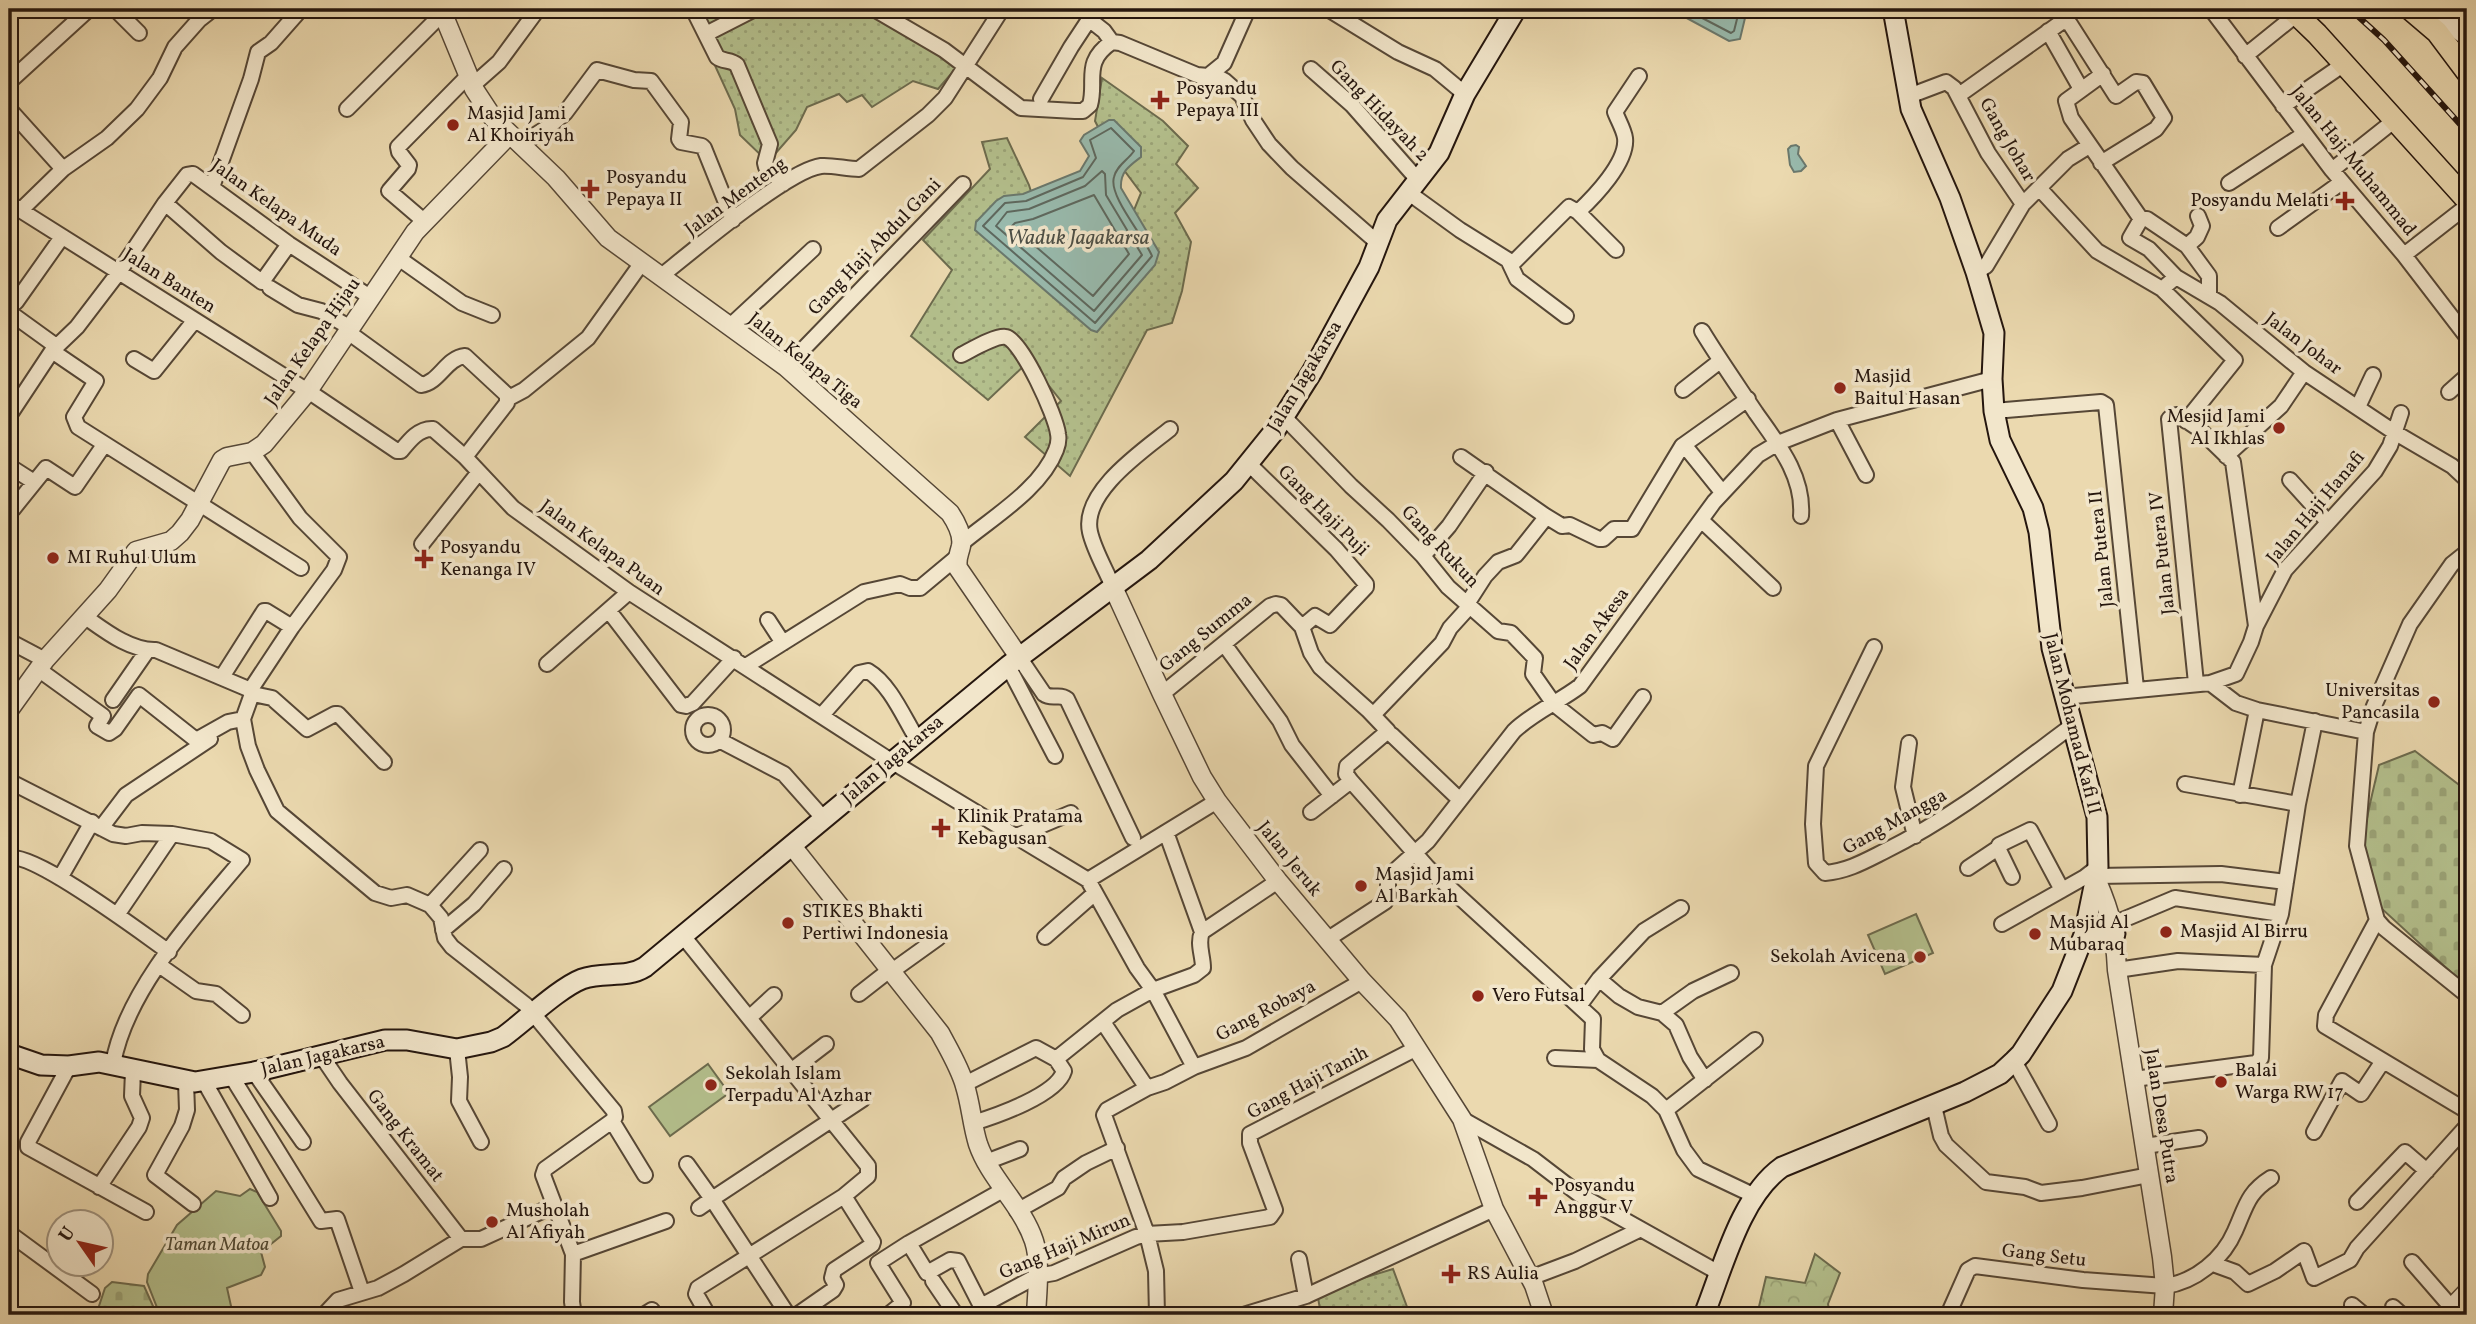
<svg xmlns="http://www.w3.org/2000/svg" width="2476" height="1324" viewBox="0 0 2476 1324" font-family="Vollkorn,serif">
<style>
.grass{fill:url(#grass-dots);stroke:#6c6b4e;stroke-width:2}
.forest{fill:url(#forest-crowns);stroke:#6c6b4e;stroke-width:2}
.cemetery{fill:url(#cemetery-stones);stroke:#6c6b4e;stroke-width:2}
.park{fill:#b4c08d;stroke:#6c6b4e;stroke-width:2}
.water{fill:#98baad;stroke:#6a786d;stroke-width:2}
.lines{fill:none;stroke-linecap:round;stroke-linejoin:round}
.shore{stroke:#5e685e;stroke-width:2}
.minor-casing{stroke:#564736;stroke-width:18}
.tertiary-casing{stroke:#564736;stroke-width:21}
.secondary-casing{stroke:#25160e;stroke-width:23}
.primary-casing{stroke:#25160e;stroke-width:24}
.minor{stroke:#f2e6cb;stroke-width:14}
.tertiary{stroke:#f2e6cb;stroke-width:18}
.secondary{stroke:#f2e6cb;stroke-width:19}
.primary{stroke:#ebd9af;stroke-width:21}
.rail-casing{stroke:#25160e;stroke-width:6}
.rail{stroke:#f2e6cb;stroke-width:3.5;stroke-dasharray:10;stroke-linecap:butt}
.poi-dot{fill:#8f2418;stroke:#f2e6cb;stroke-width:2.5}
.labels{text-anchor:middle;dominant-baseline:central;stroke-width:7;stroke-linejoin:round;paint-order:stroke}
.poi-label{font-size:19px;fill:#25160e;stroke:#f2e6cb;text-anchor:start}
.street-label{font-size:19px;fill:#25160e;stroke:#f2e6cb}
.park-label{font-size:19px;font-style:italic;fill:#504934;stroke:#f2e6cb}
.water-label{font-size:21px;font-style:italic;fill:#4d4f46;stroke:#f2e6cb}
</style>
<defs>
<pattern id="grass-dots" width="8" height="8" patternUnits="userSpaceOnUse" patternTransform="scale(1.75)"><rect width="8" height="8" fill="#b4c08d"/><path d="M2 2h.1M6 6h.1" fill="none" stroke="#9ba478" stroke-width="1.8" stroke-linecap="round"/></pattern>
<pattern id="forest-crowns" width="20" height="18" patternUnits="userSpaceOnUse" patternTransform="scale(1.75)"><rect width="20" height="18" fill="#b4c08d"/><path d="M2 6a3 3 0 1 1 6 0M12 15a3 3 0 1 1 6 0" fill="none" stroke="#9ba478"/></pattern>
<pattern id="cemetery-stones" width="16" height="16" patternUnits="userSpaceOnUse" patternTransform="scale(1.75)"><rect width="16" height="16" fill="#b4c08d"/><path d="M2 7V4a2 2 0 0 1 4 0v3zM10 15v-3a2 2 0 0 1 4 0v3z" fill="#9ba478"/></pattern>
</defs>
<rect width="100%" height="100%" fill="#ebd9af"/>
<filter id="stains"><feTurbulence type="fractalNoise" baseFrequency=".00286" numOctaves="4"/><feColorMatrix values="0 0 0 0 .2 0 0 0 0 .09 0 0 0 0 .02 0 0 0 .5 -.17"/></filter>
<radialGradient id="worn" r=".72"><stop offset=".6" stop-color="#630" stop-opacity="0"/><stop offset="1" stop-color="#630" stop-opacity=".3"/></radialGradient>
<path class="grass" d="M689,9l171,1 38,18 60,38 -20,23 -25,-8 -41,26 -10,-12 -15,7 -8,-8 -32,13 -11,23 -28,32 -28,-27 -5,-26z
M1102,78l61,43 25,25 -12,18 22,24 -23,25 16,29 -9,49 -10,32 -25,7 -77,146 -45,-39 36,-36 -32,-40 -41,39 -77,-64 41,-66 -29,-30 67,-71 -8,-27 25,-4 22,47 11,36 90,-1 11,-27 -29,-39 -17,-33z
M1393,1269l17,46h-89l-4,-23z"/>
<path class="forest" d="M1815,1254l25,19 -12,31 2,11h-73l9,-38 39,6z"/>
<path class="cemetery" d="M2415,751l52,40v196l-86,-79c-7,-15 -16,-35 -17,-52 -3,-22 10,-68 15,-91z
M112,1282l32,4 13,29h-61l9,-27z"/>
<path class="park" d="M1916,914l17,39 -48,21 -17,-39z
M708,1064l21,29 -59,43 -21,-29z
M250,1189l7,3 24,39v5l-20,16 4,15 -4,8 -34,13 6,27h-73l-13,-33 1,-8 29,-49 39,-34 24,5z"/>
<path class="water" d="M1670,9h81l-6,9 -5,21 -11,2z
M1109,120h5l27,27v10c-12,9 -21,15 -20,31l38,64 -4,13 -58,67 -6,-2 -116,-100 1,-8 20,-21 8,-5 19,-2 57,-23 9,-15 -9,-15 4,-6z
M1796,145l3,2 -1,7 8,12 -5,5 -7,1 -4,-7 -2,-16 3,-3z"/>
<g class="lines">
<path class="shore" d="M1685,9l46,24 3,-2 4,-16 5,-6
M1111,128l23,23c-6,9 -17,14 -20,26 -6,19 30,59 38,79l-57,67 -112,-97 22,-23 21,-2 57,-24 13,-19 -6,-18z
M1102,171l3,3 1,21 36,60 -48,56 -98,-85 11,-14 22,-3 56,-23z
M1094,195l35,59 -36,42 -81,-70 3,-3 18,-4z"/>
<g class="minor-casing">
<path id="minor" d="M115,9l24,24
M693,9l24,48c6,5 14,2 20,8l33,79 -5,19 1,4 17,17
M874,9l70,41 77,58 54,3h8l7,-6c7,-24 -8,-43 22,-63l8,1 77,32 11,1 16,-13 24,-54
M1328,9l70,43 37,17 30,25
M2211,9l121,161 72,85 63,82
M1090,20l14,11 8,11
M2048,31l33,58
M706,34l45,-23
M2245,56l52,-42
M1311,69l41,36 66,75
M1212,74l13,7 17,15 11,24 16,24 23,24 86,75
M2103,74l-37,27 5,17 70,101 -11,19 19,11 27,28
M9,82l80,-73
M473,85l26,-23 39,-53
M1959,95l104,-74 7,3 46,72 20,-14 7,1 21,35 -8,11 -55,34
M1909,96l37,-14 8,6 34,65 35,51
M1041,99l30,-52 25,-38
M2283,106l61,-42
M9,109l54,60
M347,109l96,-96
M520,145l31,-20 14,-12 32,-43 37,10 17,1 30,41 -2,17 2,3 21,4 2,2 29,72
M2332,170l63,-50
M2229,183l75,-49
M212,187l39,-108 7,-27 13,-9 30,-34
M2039,188l58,63 65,38 14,-12 44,26 84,69 90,60 58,34 15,14
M1409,193l51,37 48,30 9,19 49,37
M9,203l305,192 83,56h4c8,-10 18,-23 32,-22l32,28 48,51 116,84 262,169 197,119 49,88 16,22 41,77
M165,203l56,49 41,30 27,-38
M21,210l42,-41 44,-31 30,-29 23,-31 15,-31 24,-27 14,-11
M1578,212l38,38
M2141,219h6l40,27 22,30v19
M424,221l-35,-30 19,-22 1,-4 -10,-13 -1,-5 71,-72
M2278,228l64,-46
M2187,246l10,-9 5,-11 -4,-10
M2404,255l63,-49
M397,257l65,46 30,12
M1511,265l58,-58 9,5c16,-15 50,-50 47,-74 -1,-8 -7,-18 -10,-26l24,-36
M1976,272l10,-6 37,-62 45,-45 21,-13
M660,277c30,-24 128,-107 161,-111 11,-1 26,3 38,3l69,-54 17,-17 57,-89
M270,288l28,17 23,6 30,17
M2162,289l73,71 -49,61
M16,302l46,-65
M9,312l47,34
M729,327l84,-78
M1702,331c17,28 36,55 54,82 22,31 48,63 45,103
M348,332l73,53c18,-2 25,-27 44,-29l42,39v8l-42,54
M52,351l44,30 -22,36 4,10 223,141
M961,355c10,-5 35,-20 45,-18 16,4 50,79 52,97 1,5 0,11 -2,16 -15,39 -63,67 -94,93
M134,359l20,12 41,-51
M786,367l177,-183
M1683,390l37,-29
M2449,392l18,-16
M509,398l15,-8 64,-52 53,-74
M2358,407l15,-32
M1994,411l95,-8 12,-1 5,3 30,283
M9,416l43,-65 25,-24 42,-55 46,-69 22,-28 6,-1 96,70 81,53
M1284,417l67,69 37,34 35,36 25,31 50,44 13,2 24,25 -2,16 21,30 39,31 9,-2 11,6 30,-42
M1837,420l29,55
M1682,446l66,-47
M2226,456l55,-50 23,-34
M1461,457l83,58 -1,6 -27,34 -18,7 -13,14 -18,28
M1249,464l87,85 30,35v3l-36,38 -15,-9 -13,11
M9,466l25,16
M2290,480l38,42
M13,509l33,-41 29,19 29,-42
M1544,515l18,11 8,-1 29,14h4l11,-10h18l50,-83h3l37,46
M1701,520l72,68
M422,544l57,-72
M2467,552l-15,12 -42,60 -36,82 -8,26 -9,114 20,74 7,8 83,67
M1423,556l26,-30 37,-54
M1113,587c-7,-17 -19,-37 -23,-55 -9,-40 54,-82 80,-103
M609,611l72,94 5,1 7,-3 41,-45
M84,616c20,14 46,35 72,34l97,41 -10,28 5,27 9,24 20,41 98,82 16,5 16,-3 23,10 11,13 4,20 7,9 74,58 88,106 1,6 -3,4 -67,48 -2,6 30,79 -1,48 2,13
M768,620l15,23
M9,641l36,19
M1224,644l56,77 12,24 40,51
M1874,647l-58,119 -3,58 3,39 9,10c23,-2 40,-12 60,-22 69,-34 127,-81 188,-126
M1019,657l25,37c8,6 16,-1 23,5l66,139
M547,664l82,-72
M746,666l118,-74 36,-8 10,4h10l36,-30
M1008,666l47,90
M38,669l65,47 -6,10 12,7 6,-4 24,-34 57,45 32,-18 15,-3
M222,677l42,-66h2l26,16
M2196,683l-27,-264 3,-3 6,-1 21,14 34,33 23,164
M2210,683l26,20 21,7 109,22
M251,689l41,-62 42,-57 5,-13 -39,-39 -48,-66
M253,694l19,4 35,31 28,-15h3l46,48
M1162,694l108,-88 6,-2 5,1 21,22 9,26 9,14 48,43 20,21 -41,35 -1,8 5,7 -40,31
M2064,697l146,-14 26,-9 15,-32 5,-16 29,-56 90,-99 15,-25 11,-33
M113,700l34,-49
M822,715l37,-42 9,-2c22,13 36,47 49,68
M1373,715l69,-72 8,-15 19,-21
M693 730a15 15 0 1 1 30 0a15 15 0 1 1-30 0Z
M1392,735l68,65
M719,740l65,34 40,45
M1909,743l-6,44 12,49
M9,781l104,53 13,2 16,-3 30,1 39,7 31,19c-47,56 -116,130 -129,204
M1351,781l77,87 165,151 -1,30 6,11 54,36 14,14 18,40 14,19 57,27
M2185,784l113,20
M2240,795l17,-85
M101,828l25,-33 84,-56
M1166,832l36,100
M1014,837l57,-24
M9,858c26,-6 134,76 160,94
M1968,868l30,-20
M2097,876l124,-2 65,8
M2012,877l-14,-29 1,-3 31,-15 32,60
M60,878l32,-56
M1088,880l129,-79
M430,905l50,-55
M117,915l55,-81
M2377,920l-51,95 -1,11 142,85
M2002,924l83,-47 13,-10
M2113,924l62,-26 106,16
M443,930l31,-26 30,-35
M683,936l185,230v10l-24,20 -146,92 -2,6 12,21
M1045,937l50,-44
M1328,939l57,-37 3,-6v-19l40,-36 86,-110c20,-19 45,-29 66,-45l134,-184 44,-47 20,-12 59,-23 155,-41
M159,965l37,26 20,3 26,21
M2117,970l61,-9 86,4
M892,971l46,-33
M1599,979l20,17 19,11 24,6 14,12 14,32 15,23
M859,994l32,-25
M1579,1006l20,-27 45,-48 37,-23
M1662,1013l31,-22 38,-18
M749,1018l25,-23
M1103,1022l44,66 -40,22 -3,5 43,119 9,37 1,44
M457,1049l3,28 -1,24 22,41
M321,1055l19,28 121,156
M1555,1058l43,2
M1056,1059l61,-49 36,-20 41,-15 9,-7c0,-13 -6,-24 -1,-36l76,-51
M2014,1061l35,63
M69,1066l-41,76v5l118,65
M792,1070l34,-26
M254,1072l49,70
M232,1077l89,144 16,-2 25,73
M2134,1079l122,-16 5,-5 3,-93 17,-51 17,-110 17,-83
M204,1081l66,117
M186,1082l1,28 -5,16 -27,49 38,29
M965,1084l71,-36 20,11 8,12c-7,24 -68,45 -91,52
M1147,1088l18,-6 29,-15 52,-19 116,-67
M1934,1106l7,30 5,9 40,37 39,5 16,6 41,-5 67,-13
M1666,1110l89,-70
M1462,1119l71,40 47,36 141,79
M612,1121l33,54
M2314,1132l28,-51 19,13 22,-33
M2145,1146l54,-8
M986,1162l34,-13
M687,1164l25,35 151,-100
M99,1187l40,-60 3,-9 -10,-22 1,-25
M2357,1202l48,-50 22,19
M699,1208l13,-9 76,116
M1017,1211l41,-23 6,-10 22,-15 31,-15
M9,1233l83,61
M913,1250l14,23 23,-13 8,1 23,45 56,-30 17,-3 82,-36 11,-3 36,-2 87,-15 5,-7 -25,-67v-9l167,-86
M573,1254l93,-33
M1299,1259l7,37
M2412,1262l40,46
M2213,1264l22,8 13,12 27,-13 29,-20 10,27 36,-18 7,-12 110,-122
M1530,1278l45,-17 64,-31
M933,1281l23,34
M2352,1305l12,10
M2393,1307l9,8
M324,1315l14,-15 40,-12 26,-14 57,-35h20l72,-33
M644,1315l8,-5
M797,1315l36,-25 3,-5 -4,-7 2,-8 38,-25 1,-3 -29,-46
M888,1315l15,-12 -25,-40 31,-20 94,-53
M1243,1315l63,-19 188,-87
M1948,1315l20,-45 7,-4 108,14 82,6c30,-4 58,-27 70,-55 11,-24 12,-38 36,-53"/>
</g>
<g class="tertiary-casing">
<path id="tertiary" d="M441,9l33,80 19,29 63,60 52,60 178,129 164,146c6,9 13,22 11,33 -2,9 -5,13 -3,22l61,89
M1113,587l49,107 40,83 15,24 61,80 84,100 36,38 64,100 32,90 40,76 10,30
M9,710l36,-50 63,-70 28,-39 35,-10 9,-8 10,-13 32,-60 5,-3 25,-5 12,-8 44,-53 107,-159 94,-97
M792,846l148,187c9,17 20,35 25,53 6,19 7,39 13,58 12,35 44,61 56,97 7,21 3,52 2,74
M2097,881c15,35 18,51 20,89l45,287 3,29 -2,29
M2445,1315l22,-23"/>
</g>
<g class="secondary-casing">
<path id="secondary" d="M2432,9l35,27
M2084,935l31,-1
M9,1054l32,11 28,1 30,-4 96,20 59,-10 131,-32h22l50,9 34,-7 12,-5c22,-16 56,-49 79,-58 21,-8 44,0 63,-12l363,-301 141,-106 85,-79 42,-52 36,-57 57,-105 18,-47 52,-67 26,-59 51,-85
M1704,1315c19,-47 36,-118 78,-148l183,-75 35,-18 14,-13 7,-7 41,-63 22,-56 14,-68 -1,-50 -45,-169 -13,-116 -6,-24 -33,-68 -6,-29 -2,-32 2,-46 -18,-61 -26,-74 -39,-89 -18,-100"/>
</g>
<g class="primary-casing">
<path id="primary" d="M2291,9l26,25 150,166
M2410,9l27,23 30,40"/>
</g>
<use href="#minor" class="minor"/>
<use href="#tertiary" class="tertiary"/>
<use href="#secondary" class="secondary"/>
<use href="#primary" class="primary"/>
<g class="rail-casing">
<path id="rail" d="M2350,9l34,31 83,92"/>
</g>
<use href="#rail" class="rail"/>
</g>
<g class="poi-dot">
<path d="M1156.5 89.5h7v7h7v7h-7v7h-7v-7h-7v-7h7z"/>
<circle cx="453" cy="125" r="7"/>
<path d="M586.5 178.5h7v7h7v7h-7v7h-7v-7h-7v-7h7z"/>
<path d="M2341.5 190.5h7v7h7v7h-7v7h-7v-7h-7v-7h7z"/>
<circle cx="1840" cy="388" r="7"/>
<circle cx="2279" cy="428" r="7"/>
<circle cx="53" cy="558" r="7"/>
<path d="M420.5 548.5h7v7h7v7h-7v7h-7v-7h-7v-7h7z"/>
<circle cx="2434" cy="702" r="7"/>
<path d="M937.5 817.5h7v7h7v7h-7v7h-7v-7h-7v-7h7z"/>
<circle cx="1361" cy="886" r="7"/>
<circle cx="788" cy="923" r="7"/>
<circle cx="2166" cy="932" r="7"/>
<circle cx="2035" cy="934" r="7"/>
<circle cx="1920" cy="957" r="7"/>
<circle cx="1478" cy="996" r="7"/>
<circle cx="2221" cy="1082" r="7"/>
<circle cx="711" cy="1085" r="7"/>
<path d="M1534.5 1186.5h7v7h7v7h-7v7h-7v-7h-7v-7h7z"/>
<circle cx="492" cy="1222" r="7"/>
<path d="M1447.5 1263.5h7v7h7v7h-7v7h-7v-7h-7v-7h7z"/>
</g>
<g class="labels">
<g class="poi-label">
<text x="1176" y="89">Posyandu<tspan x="1176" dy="22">Pepaya III</tspan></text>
<text x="467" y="114">Masjid Jami<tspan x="467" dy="22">Al Khoiriyah</tspan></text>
<text x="606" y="178">Posyandu<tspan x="606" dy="22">Pepaya II</tspan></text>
<text x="2329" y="201" text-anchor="end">Posyandu Melati</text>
<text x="1854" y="377">Masjid<tspan x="1854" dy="22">Baitul Hasan</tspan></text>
<text x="2265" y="417" text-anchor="end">Mesjid Jami<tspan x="2265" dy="22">Al Ikhlas</tspan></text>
<text x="440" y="548">Posyandu<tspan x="440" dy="22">Kenanga IV</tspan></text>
<text x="67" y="558">MI Ruhul Ulum</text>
<text x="2420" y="691" text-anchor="end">Universitas<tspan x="2420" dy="22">Pancasila</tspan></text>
<text x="957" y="817">Klinik Pratama<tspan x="957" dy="22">Kebagusan</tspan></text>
<text x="1375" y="875">Masjid Jami<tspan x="1375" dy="22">Al Barkah</tspan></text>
<text x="802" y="912">STIKES Bhakti<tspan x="802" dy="22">Pertiwi Indonesia</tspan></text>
<text x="2049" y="923">Masjid Al<tspan x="2049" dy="22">Mubaraq</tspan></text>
<text x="2180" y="932">Masjid Al Birru</text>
<text x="1906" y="957" text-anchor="end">Sekolah Avicena</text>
<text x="1492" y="996">Vero Futsal</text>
<text x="2235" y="1071">Balai<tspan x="2235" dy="22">Warga RW 17</tspan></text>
<text x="725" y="1074">Sekolah Islam<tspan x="725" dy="22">Terpadu Al Azhar</tspan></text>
<text x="1554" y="1186">Posyandu<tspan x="1554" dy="22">Anggur V</tspan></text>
<text x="506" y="1211">Musholah<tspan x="506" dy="22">Al Afiyah</tspan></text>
<text x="1467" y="1274">RS Aulia</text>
</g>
<g class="street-label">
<text transform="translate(1379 111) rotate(46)">Gang Hidayah 2</text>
<text transform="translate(2007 140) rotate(60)">Gang Johar</text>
<text transform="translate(2353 161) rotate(51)">Jalan Haji Muhammad</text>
<text transform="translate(736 197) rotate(-36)">Jalan Menteng</text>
<text transform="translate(276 208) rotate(35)">Jalan Kelapa Muda</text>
<text transform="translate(875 247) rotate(-46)">Gang Haji Abdul Gani</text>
<text transform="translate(169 281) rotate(32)">Jalan Banten</text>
<text transform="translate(313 342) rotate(-55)">Jalan Kelapa Hijau</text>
<text transform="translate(2303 344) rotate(37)">Jalan Johar</text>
<text transform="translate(805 361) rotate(39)">Jalan Kelapa Tiga</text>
<text transform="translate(1305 377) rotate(-59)">Jalan Jagakarsa</text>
<text transform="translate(2316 508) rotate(-50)">Jalan Haji Hanafi</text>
<text transform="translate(1323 511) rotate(45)">Gang Haji Puji</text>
<text transform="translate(1440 547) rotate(47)">Gang Rukun</text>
<text transform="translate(602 548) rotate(36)">Jalan Kelapa Puan</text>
<text transform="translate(2102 549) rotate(-96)">Jalan Putera II</text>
<text transform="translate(2163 553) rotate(-96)">Jalan Putera IV</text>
<text transform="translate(1597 629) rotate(-54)">Jalan Akesa</text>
<text transform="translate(1206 633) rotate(-39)">Gang Summa</text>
<text transform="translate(2072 724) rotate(76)">Jalan Mohamad Kafi II</text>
<text transform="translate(893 760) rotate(-40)">Jalan Jagakarsa</text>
<text transform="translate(1895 822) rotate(-29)">Gang Mangga</text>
<text transform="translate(1289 859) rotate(51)">Jalan Jeruk</text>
<text transform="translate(1266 1011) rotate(-28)">Gang Robaya</text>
<text transform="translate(323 1056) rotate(-13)">Jalan Jagakarsa</text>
<text transform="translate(1308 1083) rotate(-28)">Gang Haji Tanih</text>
<text transform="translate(2161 1116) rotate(81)">Jalan Desa Putra</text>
<text transform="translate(405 1136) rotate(52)">Gang Kramat</text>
<text transform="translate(1065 1247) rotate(-23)">Gang Haji Mirun</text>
<text transform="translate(2044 1256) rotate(7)">Gang Setu</text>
</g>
<g class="park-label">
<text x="217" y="1245">Taman Matoa</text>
</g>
<g class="water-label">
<text x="1078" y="238">Waduk Jagakarsa</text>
</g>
</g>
<rect width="2476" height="1324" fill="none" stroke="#ebd9af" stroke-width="35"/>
<rect x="10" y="10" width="2455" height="1303" fill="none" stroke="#25160e" stroke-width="3.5"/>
<rect x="18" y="18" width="2441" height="1289" fill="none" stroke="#25160e" stroke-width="2"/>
<g transform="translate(80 1243) rotate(304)"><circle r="33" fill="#f2e6cb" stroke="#a0937f" stroke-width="2"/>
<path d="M0-5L12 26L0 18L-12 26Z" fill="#8f2418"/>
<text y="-10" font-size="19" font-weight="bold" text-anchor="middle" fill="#25160e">U</text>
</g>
<rect width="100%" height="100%" filter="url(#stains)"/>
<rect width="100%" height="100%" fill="url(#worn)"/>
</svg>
